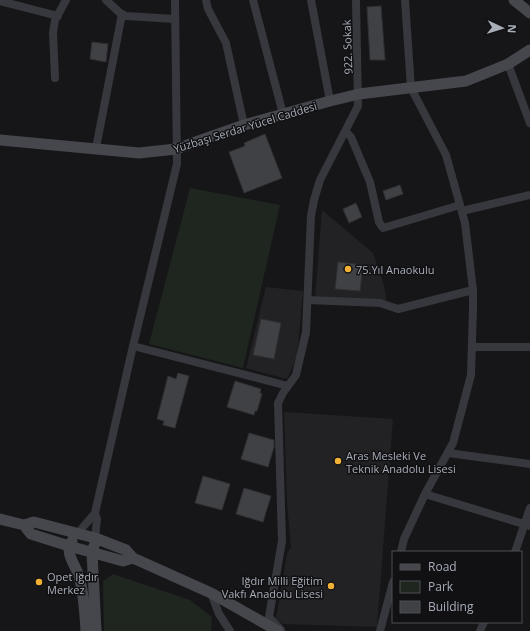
<svg xmlns="http://www.w3.org/2000/svg" width="530" height="631" viewBox="0 0 530 631" font-family="'Open Sans',sans-serif">
<style>
.built{fill:#222225}
.green{fill:#1e261f}
.building{fill:#404145;stroke:#303034}
.lines{fill:none;stroke-linecap:round;stroke-linejoin:round}
.street{stroke:#37383d;stroke-width:8}
.secondary{stroke:#45474d;stroke-width:11}
.poi-dot{fill:#f2b134;stroke:#111113;stroke-width:1.5}
.labels{text-anchor:middle;dominant-baseline:central;stroke-width:3;stroke-linejoin:round;paint-order:stroke}
.street-label{font-size:11px;fill:#a8adb8;stroke:#111113}
.poi-label{font-size:11px;fill:#a8adb8;stroke:#111113;text-anchor:start}
</style>
<rect width="100%" height="100%" fill="#161618"/>
<path class="built" d="M322,210l51,43 11,32 3,18 -72,-5z
M266,287l37,4 -6,66 -10,22 -41,-11z
M284,412l109,7 -16,208 -94,-3 -7,-5 11,-65 4,-7 -4,-44z"/>
<path class="green" d="M190,188l90,17 -37,163 -94,-24z
M113,574l77,26 22,17 -1,14h-107l-1,-50z"/>
<path class="building" d="M381,6l4,54h-15l-3,-53z
M92,42l16,2 -2,18 -16,-3z
M265,134l17,44 -38,15 -15,-41 16,-6 -1,-3z
M400,185l3,9 -17,6 -3,-9z
M356,203l6,14 -13,6 -6,-14z
M338,262l25,3 -3,26 -25,-2z
M261,319l20,4 -7,36 -21,-4z
M178,373l11,3 -14,52 -12,-3 1,-4 -7,-2 11,-43 8,3z
M235,381l26,8 -1,4 2,1 -5,17h-2l-1,4 -27,-8z
M249,433l25,7v7l-6,20 -27,-8z
M203,476l27,8 -8,26 -27,-7z
M244,488l27,8 -8,26 -27,-8z"/>
<g class="lines">
<path class="street" d="M106,0l14,13 6,3 49,3
M206,0l2,9 18,34 18,82
M253,0l30,114
M311,0l19,101
M0,1l58,15
M508,64l22,59
M55,78l-2,-45 2,-13 11,-20
M346,132l5,5 19,45 9,40 4,6 77,-23
M96,148l26,-134
M462,211l68,-16
M308,300l72,3 18,6 75,-19
M133,346l155,40
M472,347h58
M448,453l82,11
M425,494l105,32
M78,533l17,-20
M95,538l2,-19 -2,-6 38,-167 44,-182 -2,-164
M401,552l3,-13 21,-45 28,-51 18,-68 2,-67v-18l-8,-67 -19,-68 -35,-67 -6,-88
M515,552l15,-44
M211,593l8,21 11,17
M281,630l-12,-13 13,-76 -4,-138 5,-10 13,-18 10,-43 5,-116 3,-16 6,-20 38,-74 -2,-106
M380,631l13,-49
M480,631l4,-9"/>
<path class="secondary" d="M514,0l16,13
M0,140l139,13 37,-4 68,-24 86,-24 29,-7 107,-13 42,-17 22,-14
M0,519l24,6 10,-3 61,16 31,12 7,8 78,35 67,38
M24,525l7,9 38,12 54,15 10,-3
M72,541c-8,12 3,23 7,35 5,18 6,36 7,55
M94,546l-2,6 4,79"/>
</g>
<g class="poi-dot">
<circle cx="348" cy="269" r="4"/>
<circle cx="338" cy="461" r="4"/>
<circle cx="39" cy="582" r="4"/>
<circle cx="331" cy="586" r="4"/>
</g>
<g class="labels">
<g class="street-label">
<text transform="translate(347 47) rotate(-92)">922. Sokak</text>
<text transform="translate(245 127) rotate(-17)">Yüzbaşı Serdar Yücel Caddesi</text>
</g>
<g class="poi-label">
<text x="356" y="269">75.Yıl Anaokulu</text>
<text x="346" y="455">Aras Mesleki Ve<tspan x="346" dy="13">Teknik Anadolu Lisesi</tspan></text>
<text x="47" y="576">Opet Iğdır<tspan x="47" dy="13">Merkez</tspan></text>
<text x="323" y="580" text-anchor="end">Iğdır Milli Eğitim<tspan x="323" dy="13">Vakfı Anadolu Lisesi</tspan></text>
</g>
</g>
<rect x="392" y="551" width="130" height="72" fill="#111113" stroke="#4d4f55"/>
<rect x="400" y="564" width="20" height="6" fill="#45474d" stroke="#4d4f55"/>
<text x="428" y="571" font-size="12" fill="#a8adb8">Road</text>
<rect x="400" y="581" width="20" height="12" fill="#1e261f" stroke="#4d4f55"/>
<text x="428" y="591" font-size="12" fill="#a8adb8">Park</text>
<rect x="400" y="601" width="20" height="12" fill="#404145" stroke="#4d4f55"/>
<text x="428" y="611" font-size="12" fill="#a8adb8">Building</text>
<g transform="translate(502 28) rotate(94)" stroke="#111113" stroke-width="3" paint-order="stroke">
<path d="M0-3L7 15L0 10L-7 15Z" fill="#a8adb8"/>
<text y="-6" font-size="11" font-weight="bold" text-anchor="middle" fill="#a8adb8">N</text>
</g>
</svg>
